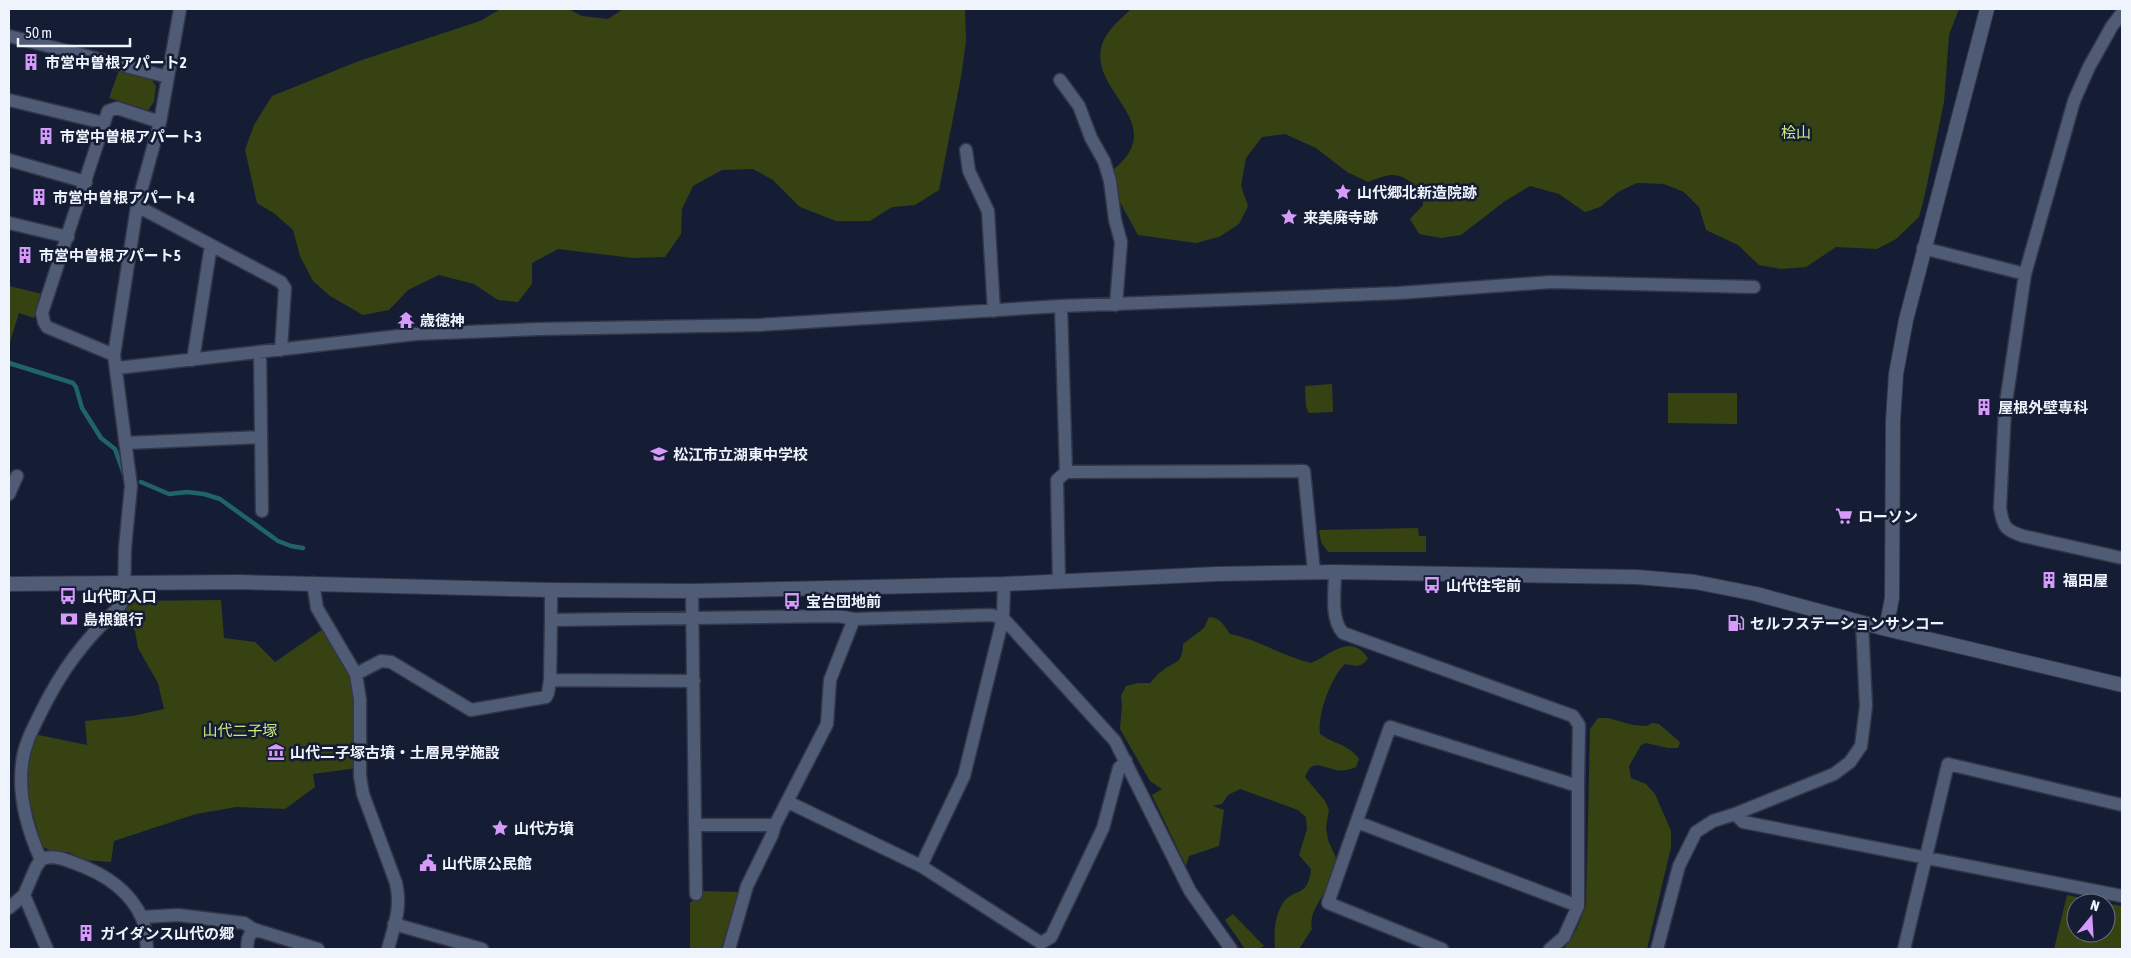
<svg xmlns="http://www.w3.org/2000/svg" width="2131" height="958" viewBox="0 0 2131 958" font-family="'Asap Condensed','Noto Sans JP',sans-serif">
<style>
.green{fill:#374212}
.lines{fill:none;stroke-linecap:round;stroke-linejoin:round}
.stream{stroke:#20636a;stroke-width:4.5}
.minor-casing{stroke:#323648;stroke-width:15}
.tertiary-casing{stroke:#323648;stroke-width:16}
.minor{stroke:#505b76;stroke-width:12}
.tertiary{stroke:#505b76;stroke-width:14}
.labels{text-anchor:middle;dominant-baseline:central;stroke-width:5;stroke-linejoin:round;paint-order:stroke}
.poi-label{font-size:15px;font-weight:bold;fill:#eef3fc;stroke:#151d34;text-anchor:start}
.park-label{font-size:15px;fill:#ccea7c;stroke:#151d34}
</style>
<rect width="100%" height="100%" fill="#151d34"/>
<path class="green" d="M501,9h67l14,7 26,3 15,-10h342l1,32 -5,36 -22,113 -24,15 -23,2 -22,14h-34l-36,-14 -27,-27 -20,-11 -31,1 -29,16 -11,23 -1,25 -16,23 -32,1 -75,-9 -26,14v21l-14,18 -20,-2 -24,-16 -35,-9 -31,15 -19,20 -26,5 -33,-19 -17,-15 -13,-25 -7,-26 -18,-16 -18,-11 -12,-53 9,-25 18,-29 87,-35 121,-40z
M1131,9h828l-10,26 -5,67 -19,92 -6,23 -23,22 -19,10 -41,-2 -30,20 -25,2 -22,-4 -21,-20 -32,-15 -7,-23 -15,-15 -20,-8 -27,-1 -19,9 -18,15 -15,5 -26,-18 -29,-8 -25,15 -44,34 -20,3 -22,-4 -9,-15 13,-14 -1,-14c-23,-19 -26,-20 -54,-9l-21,-10 -31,-24 -31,-14 -23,3 -16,21 -5,28 7,20 -9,18 -20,13 -23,6 -58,-8 -24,-44v-22c55,-45 -22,-76 -13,-120 3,-17 19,-29 30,-40z
M119,70l32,9 5,7 -2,16 -6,8 -39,-12z
M9,286l33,8 -8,24 -15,-5 -9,29z
M1332,384l1,28 -24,1 -3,-6 -1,-21z
M1668,393h69v31l-69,-1z
M1418,528l1,8h7v16h-98l-7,-10 -2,-12z
M221,600l3,38 31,4 20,20 48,-33 31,49 3,90 -44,6 2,13 -30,22 -49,-2 -40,7 -82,27 -3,21 -26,-2 -17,-8 -14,1 -12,-7 -13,-45 -4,-37 9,-30 53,11 -2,-24 48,-5 31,-7 -6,-26 -20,-35 -3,-17 -14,-20 5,-10z
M1209,617c13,1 14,8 21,17 29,6 52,22 81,29 20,-8 39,-31 57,-5 -6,10 -13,8 -23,6 -14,13 -28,51 -25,70 13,10 29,10 39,25l-3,8c-6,3 -14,4 -20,3 -15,-3 -24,-12 -31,7l20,24 4,9 -3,17 2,13 9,20c-2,8 -5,16 -8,24 -6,14 -21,28 -17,45l-13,20h-24c-1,-15 -1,-32 8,-46 11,-16 25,-4 28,-34l-12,-14 8,-26 -1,-12 -8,-7 -58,-21 -12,6 -6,9 -9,2 11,4 -5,36 -30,10 -3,10 -34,-71 10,-6 -12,-8 -30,-52 2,-23 -1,-10 5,-10 12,-3h12c4,-4 7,-9 12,-12 14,-11 20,-6 21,-27l21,-16z
M1598,718h10l25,7 14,1 5,-3 7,1 21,18 -2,6h-10l-22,-5 -5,2 -12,21 2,12 15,6 9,10 16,37v16l-24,102h-83l12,-19 10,-24 4,-177z
M702,891l37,1 -18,57h-31v-46z
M2067,895l38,8h-29v30h30v-30l16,3v43h-68z
M1233,914l31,32 -5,3h-14l-20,-29z"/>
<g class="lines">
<path class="stream" d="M9,363l64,20 3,4 6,21 19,30 14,11 9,25
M141,482l28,12 18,-2 17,2 16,5 58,42 13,5 12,2"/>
<g class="minor-casing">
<path id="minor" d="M2122,13l-10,13 -23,41 -15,34 -49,173 -20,135 -5,99c3,19 5,22 23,28l99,22
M9,36l159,41
M1060,80l19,26 12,32 13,23 6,20 5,39 6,22 -5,63
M9,100l95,23
M966,150l3,21 19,40 6,100
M9,160l77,22
M137,206l144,76 4,6 -4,62
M9,223l59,14
M1923,248l102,26
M1061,306l5,166
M260,352l2,159
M114,355l-67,-28 -3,-5 -2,-9 66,-202 9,-3 43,14
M193,360l18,-115
M117,368l299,-34 123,-5 220,-4 302,-19 338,-13 152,-11 203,5
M126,443l135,-6
M9,494l8,-18
M1335,572c0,19 -5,47 8,61l230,83 6,9 -1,61
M1059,582l-2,-102 9,-8 238,-1 10,101
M313,583l4,25 39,66 4,26v76l3,18 33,89c6,24 -2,43 -8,66
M551,590v30l287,-4 16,3 137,-4 12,3 112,123 75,150 41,58
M692,591l3,234h80
M551,620l-1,60 144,1
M356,674l25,-13 10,1 80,48 75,-13 2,-4 2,-13
M788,802l133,64 120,77 10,-6 52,-109 16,-60 7,-7
M1735,814l8,8 379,74
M1357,822l221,84v-120l-188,-59 -62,176 114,46
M695,825l1,69
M41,860c9,-6 23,-1 33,3 29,10 55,26 68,55 4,10 4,21 5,31
M921,866l43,-90 39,-158 1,-34
M24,895l23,54
M9,908l15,-13 12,-28 5,-7c-13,-29 -23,-64 -19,-96 2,-19 10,-34 18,-50 22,-45 43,-72 79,-107l5,-8 1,-51 6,-62 -17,-131 23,-149 23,-84 20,-113
M142,917l36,-2 66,8 9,6 65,20
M394,924l88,25
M247,949l1,-10 5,-10
M729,949l18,-63 25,-51 3,-10 52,-101 3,-44 24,-61
M1550,949l14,-12 14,-31
M1657,949l22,-83 17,-34 17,-11 22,-7 99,-40 16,-12 11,-16 5,-40 -4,-83
M1904,949l44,-185 174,41"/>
</g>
<g class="tertiary-casing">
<path id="tertiary" d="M9,584l229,-2 313,8 141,1 312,-7 213,-10 118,-2 302,5 58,5 61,12 130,35 236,56
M1886,629l6,-31 1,-177 3,-47 10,-54 81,-311"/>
</g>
<use href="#minor" class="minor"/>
<use href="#tertiary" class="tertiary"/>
</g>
<defs>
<g id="building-bare" transform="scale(1.35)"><path d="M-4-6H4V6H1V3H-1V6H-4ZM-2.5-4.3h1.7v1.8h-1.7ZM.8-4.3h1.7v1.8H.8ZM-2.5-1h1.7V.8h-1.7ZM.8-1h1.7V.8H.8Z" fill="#d69bfa" stroke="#151d34" stroke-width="2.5" paint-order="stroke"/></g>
<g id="sight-bare" transform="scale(1.35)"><path d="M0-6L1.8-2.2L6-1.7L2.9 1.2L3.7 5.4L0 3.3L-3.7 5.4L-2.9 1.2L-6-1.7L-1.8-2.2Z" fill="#d69bfa" stroke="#151d34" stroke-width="2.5" paint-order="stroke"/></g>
<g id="temple-bare" transform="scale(1.35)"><path d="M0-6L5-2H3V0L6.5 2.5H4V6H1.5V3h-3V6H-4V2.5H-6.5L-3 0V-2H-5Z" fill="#d69bfa" stroke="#151d34" stroke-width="2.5" paint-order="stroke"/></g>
<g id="school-bare" transform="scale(1.35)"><path d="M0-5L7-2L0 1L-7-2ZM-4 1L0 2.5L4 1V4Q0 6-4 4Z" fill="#d69bfa" stroke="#151d34" stroke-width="2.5" paint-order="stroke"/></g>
<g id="supermarket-bare" transform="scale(1.35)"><path d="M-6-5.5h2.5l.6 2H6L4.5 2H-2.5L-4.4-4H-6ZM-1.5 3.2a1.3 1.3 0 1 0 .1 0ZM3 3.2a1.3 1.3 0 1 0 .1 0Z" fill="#d69bfa" stroke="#151d34" stroke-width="2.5" paint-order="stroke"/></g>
<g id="bus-bare" transform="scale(1.35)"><path d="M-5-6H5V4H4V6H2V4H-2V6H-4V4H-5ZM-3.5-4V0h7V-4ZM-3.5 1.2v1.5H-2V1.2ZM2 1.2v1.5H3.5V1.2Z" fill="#d69bfa" stroke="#151d34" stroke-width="2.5" paint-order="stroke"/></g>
<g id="bank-bare" transform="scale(1.35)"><path d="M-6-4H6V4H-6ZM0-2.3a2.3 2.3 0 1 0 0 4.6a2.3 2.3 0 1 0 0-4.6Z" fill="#d69bfa" stroke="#151d34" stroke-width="2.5" paint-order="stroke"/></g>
<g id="fuel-bare" transform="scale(1.35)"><path d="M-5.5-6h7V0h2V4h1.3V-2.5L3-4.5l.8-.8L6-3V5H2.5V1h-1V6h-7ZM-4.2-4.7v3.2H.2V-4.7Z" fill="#d69bfa" stroke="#151d34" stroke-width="2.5" paint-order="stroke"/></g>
<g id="museum-bare" transform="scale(1.35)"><path d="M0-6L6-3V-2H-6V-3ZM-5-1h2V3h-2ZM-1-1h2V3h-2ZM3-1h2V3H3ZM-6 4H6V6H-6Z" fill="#d69bfa" stroke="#151d34" stroke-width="2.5" paint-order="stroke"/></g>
<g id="civic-bare" transform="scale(1.35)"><path d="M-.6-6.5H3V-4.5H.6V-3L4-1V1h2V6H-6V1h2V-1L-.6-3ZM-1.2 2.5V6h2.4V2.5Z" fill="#d69bfa" stroke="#151d34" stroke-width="2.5" paint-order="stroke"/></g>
</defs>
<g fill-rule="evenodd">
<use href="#building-bare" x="31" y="62"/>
<use href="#building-bare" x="46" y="136"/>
<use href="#sight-bare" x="1343" y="192"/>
<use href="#building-bare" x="39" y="197"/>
<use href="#sight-bare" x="1289" y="217"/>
<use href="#building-bare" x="25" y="255"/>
<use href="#temple-bare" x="406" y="320"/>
<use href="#building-bare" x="1984" y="407"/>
<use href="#school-bare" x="659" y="454"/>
<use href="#supermarket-bare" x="1844" y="516"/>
<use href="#building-bare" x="2049" y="580"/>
<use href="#bus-bare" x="1432" y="585"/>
<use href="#bus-bare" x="68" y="596"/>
<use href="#bus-bare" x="792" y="601"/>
<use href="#bank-bare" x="69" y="619"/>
<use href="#fuel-bare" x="1736" y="623"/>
<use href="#museum-bare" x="276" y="752"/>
<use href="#sight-bare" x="500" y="828"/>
<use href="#civic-bare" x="428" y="863"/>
<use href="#building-bare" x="86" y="933"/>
</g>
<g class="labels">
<g class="poi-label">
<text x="45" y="62">市営中曽根アパート2</text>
<text x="60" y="136">市営中曽根アパート3</text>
<text x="1357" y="192">山代郷北新造院跡</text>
<text x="53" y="197">市営中曽根アパート4</text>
<text x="1303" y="217">来美廃寺跡</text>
<text x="39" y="255">市営中曽根アパート5</text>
<text x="420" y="320">歳徳神</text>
<text x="1998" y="407">屋根外壁専科</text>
<text x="673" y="454">松江市立湖東中学校</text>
<text x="1858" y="516">ローソン</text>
<text x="2063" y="580">福田屋</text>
<text x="1446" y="585">山代住宅前</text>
<text x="82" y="596">山代町入口</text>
<text x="806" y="601">宝台団地前</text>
<text x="83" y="619">島根銀行</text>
<text x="1750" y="623">セルフステーションサンコー</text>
<text x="290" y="752">山代二子塚古墳・土層見学施設</text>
<text x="514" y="828">山代方墳</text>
<text x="442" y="863">山代原公民館</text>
<text x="100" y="933">ガイダンス山代の郷</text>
</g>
<g class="park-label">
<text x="1796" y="132">桧山</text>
<text x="240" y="730">山代二子塚</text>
</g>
</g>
<rect width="2131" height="958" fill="none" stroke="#eef3fc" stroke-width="20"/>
<g transform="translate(2091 918) rotate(18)"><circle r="24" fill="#151d34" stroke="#6c7384"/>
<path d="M0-4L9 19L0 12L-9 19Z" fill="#d69bfa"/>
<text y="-8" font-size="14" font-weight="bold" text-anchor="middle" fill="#eef3fc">N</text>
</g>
<path d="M18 38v8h112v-8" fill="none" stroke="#eef3fc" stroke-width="2.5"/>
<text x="25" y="38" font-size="15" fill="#eef3fc" stroke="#151d34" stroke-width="4" paint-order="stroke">50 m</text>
</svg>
